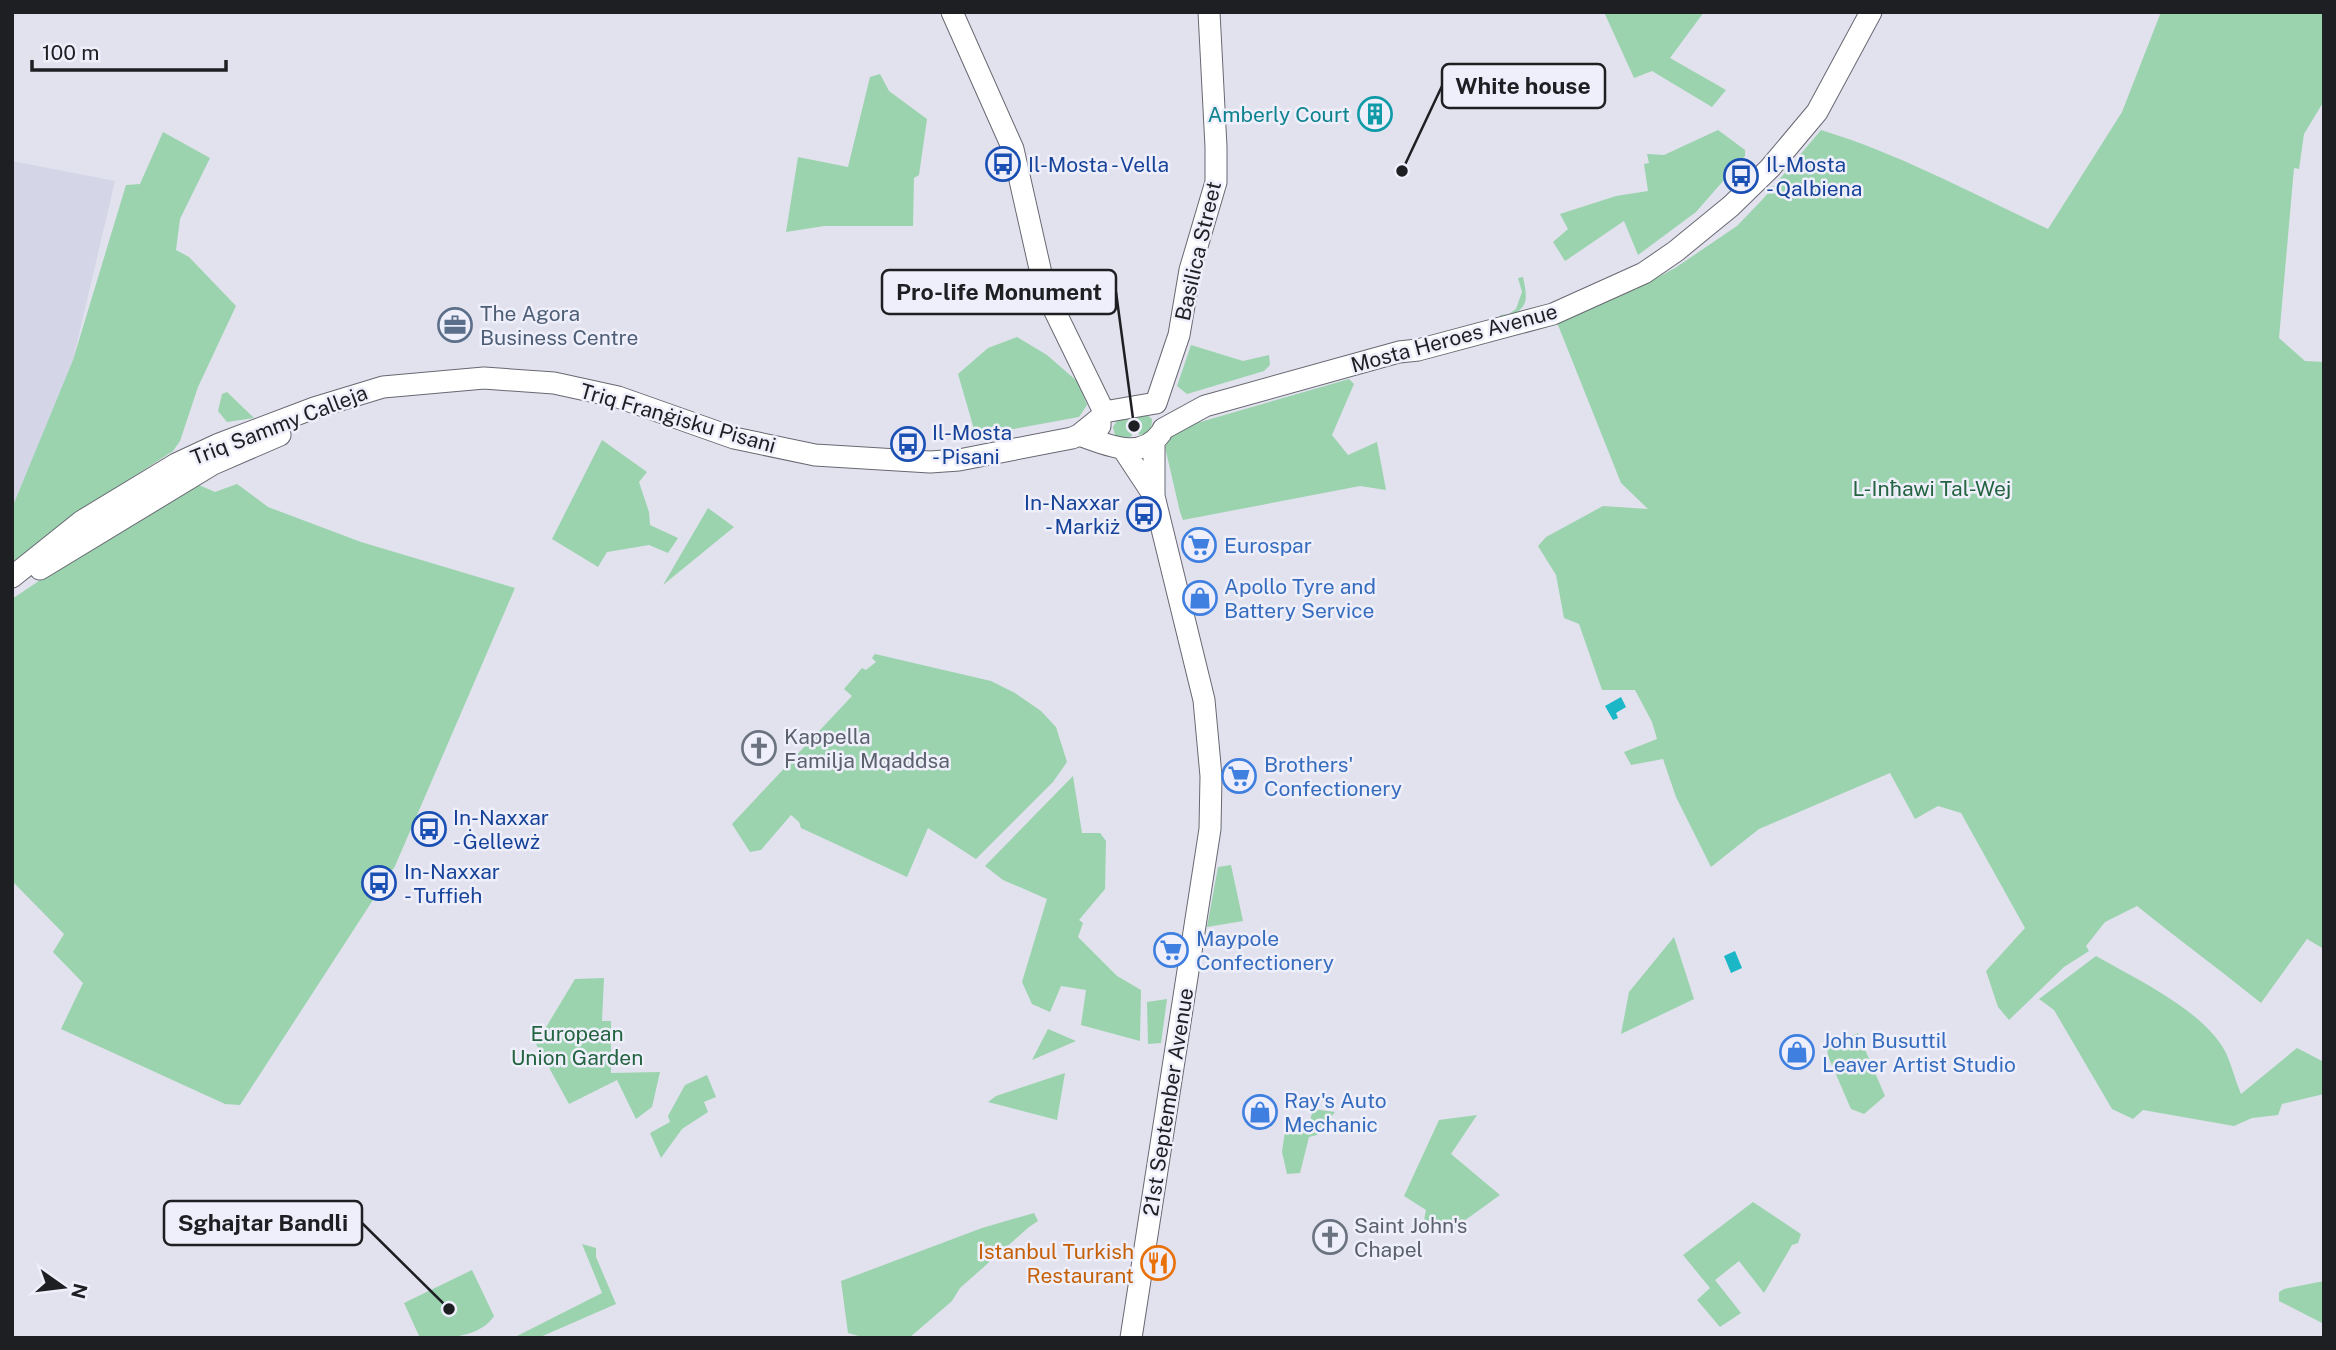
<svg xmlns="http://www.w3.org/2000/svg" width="2336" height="1350" viewBox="0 0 2336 1350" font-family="'Public Sans',sans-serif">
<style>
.built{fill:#d4d6e8}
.green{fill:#9bd3ae}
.water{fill:#1cb7c7}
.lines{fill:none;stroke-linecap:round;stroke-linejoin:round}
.secondary-casing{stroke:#676872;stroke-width:23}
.secondary{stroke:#fff;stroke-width:21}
.labels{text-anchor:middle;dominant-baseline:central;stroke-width:5;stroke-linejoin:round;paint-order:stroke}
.culture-label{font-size:21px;fill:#0d838f;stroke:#eeeffb;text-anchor:end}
.transit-label{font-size:21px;fill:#164399;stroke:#eeeffb;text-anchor:start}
.street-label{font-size:21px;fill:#1e1f23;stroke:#eeeffb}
.service-label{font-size:21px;fill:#4e5e75;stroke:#eeeffb;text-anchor:start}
.park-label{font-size:21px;fill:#246440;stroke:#eeeffb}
.shop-label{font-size:21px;fill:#366cbe;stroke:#eeeffb;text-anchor:start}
.worship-label{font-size:21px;fill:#5b616d;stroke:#eeeffb;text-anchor:start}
.food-label{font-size:21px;fill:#c56008;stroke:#eeeffb;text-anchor:end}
.leader{fill:none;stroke:#1e1f23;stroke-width:2.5}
.callout-dot{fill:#1e1f23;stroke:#eeeffb;stroke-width:2.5}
.callout{fill:#eeeffb;stroke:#1e1f23;stroke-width:2.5}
.callout-label{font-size:23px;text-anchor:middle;font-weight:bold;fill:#1e1f23}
</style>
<rect width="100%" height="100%" fill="#e1e2ed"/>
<path class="built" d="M12,161l103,20 -42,179 -61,151z"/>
<path class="green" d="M1604,12h100l-34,46 56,32 -14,17 -60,-36 -18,7z
M2161,12h163v89l-20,33 -5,35 -5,-1 -15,170 26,23 19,1v587l-17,-10 -46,64c-41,-33 -83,-64 -124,-97l-32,16 -19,24 3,5 -25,16 -55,53 -11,-13 -12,-36 39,-43 -64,-115 -23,-7 -23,13 -25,-46 -131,56 -48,38 -35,-70 -13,-38 -32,6 -7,-13 33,-13 -5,-17 -17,-32h-33l-23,-66 -15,-6 -8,-43 -18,-29 8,-9 57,-31 45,3 -27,-26 -65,-163 80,-31 39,-21 62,-42 25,-26 59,-70c79,24 152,64 227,99l74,-117z
M880,74l9,17 38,28 -8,56 -5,3 -1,48h-89l-38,6 12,-75 50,10 22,-90z
M1718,130l27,20v6l-49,56 -58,43 -14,-34 -59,40 -12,-19 15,-13 -8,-15 56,-18 32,-5 -4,-27 5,-1 -2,-9 17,1z
M163,132l47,26 -30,61 -4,31 13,7 47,49 -38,81 -18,54 -7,10 -88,57 -73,54v-54l61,-148 53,-175 14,-1z
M1523,277c6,27 4,32 -22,43l-1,-5 9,-1 7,-5 6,-17 -4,-14z
M1017,337l30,18 31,27 9,23 -8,12 -103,19 -18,-62 30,-26z
M1191,345l52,16 26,-6 1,10 -6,6 -77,23 -10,-8z
M1349,379l5,5 -22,51 16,20 29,-13 9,48 -26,-4 -177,34 -3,-8 -15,-65 11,-18z
M227,392l27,26 -27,4 -9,-11 4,-17z
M1146,414l6,5 -1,13 -12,3 -4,-20z
M1128,418l4,18 -9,3 -8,-4 -2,-8 5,-8z
M602,440l45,32 -8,10 10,30 1,13 28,13 -10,15 -19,-8 -42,7 -9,15 -46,-28z
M194,483l21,9 22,-8 31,23 93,35 154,46 -120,278 -155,239 -15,-1 -164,-75 22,-46 -30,-31 11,-18 -52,-53v-282l95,-64z
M708,508l26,19 -71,58z
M875,654l116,27 24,12 26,18 15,16 11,35 -14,20 -77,77 -48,-31 -21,49 -106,-49 -2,-6 -8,-7 -30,35 -11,2 -18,-28 120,-128 -8,-7 18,-21 4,2 10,-8 -4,-4z
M1073,776l9,57h18l6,8 -1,48 -26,31 4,3 -5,14 39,39 24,14 -1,51 -59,-16 5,-35 -25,-4 -11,26 -18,-8 -10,-22 25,-83 -44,-19 -18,-14z
M1231,865l12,56 -36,6 11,-60z
M1674,937l20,62 -73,35 8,-42z
M2096,956c40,23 109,55 130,97 6,13 9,27 15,41l56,-46 27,14v32l-42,10 -4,11 -26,3 -18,8 -91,-16 -10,9 -21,-10 -58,-99 -15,-11z
M604,978l-2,43h9v52l49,-1 -8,35 -16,12 -19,-39 -48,24 -33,-60 39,-65z
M1167,999l-6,44 -13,1 -1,-42z
M1048,1029l28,12 -44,19z
M1858,1033l27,63 -21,18 -13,-5 -23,-53 -1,-10z
M1065,1073l-8,47 -69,-18 8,-6z
M707,1075l9,22 -12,5 4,10 -26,17 -21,29 -11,-25 20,-11 -2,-6 17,-31z
M1313,1109l22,3 -18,23 -8,2 -9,36 -13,1 -5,-22 4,-28 22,5z
M1477,1115l-26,39 49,41 -54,39 -24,-3 4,-21 -22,-14 35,-76z
M1753,1202l48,32 -3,9 -6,2 -28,48 -25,-32 -24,19 26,33 -21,14 -23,-27 13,-12 -27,-33z
M1034,1213l4,8 -9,6 -69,61 -8,13 -43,37h-43l-18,-5 -7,-52 141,-53z
M582,1244l14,4v9l20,47 -78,34h-20l-1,-2 85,-43z
M472,1270l22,46c-15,23 -50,22 -74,22l-16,-35z
M2324,1281v43l-45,-23v-9l5,-3z"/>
<path class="water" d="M1621,697l5,10 -10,6 2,5 -5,2 -8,-14z
M1735,951l7,17 -11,5 -7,-17z"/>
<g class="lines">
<g class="secondary-casing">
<path id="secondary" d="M952,12l61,137 32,142 59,121
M1156,403l23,-68 11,-65 26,-88v-35l-7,-135
M1100,426v-8l4,-6 52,-9
M1163,429l42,-23 194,-54 19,-2 135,-36 91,-41 32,-22 55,-45 39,-38 47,-56 54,-100
M1079,435c27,9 61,27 82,-2
M1123,449l31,47
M40,569l173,-105 67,-29
M12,577l70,-56 94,-57 43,-20 95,-36 69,-21 101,-9 70,5 64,14 116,41 81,17 115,7 29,-2 113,-22 7,-3 21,-17
M1131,1338l79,-509 1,-53 -7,-76 -50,-204v-54"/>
</g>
<use href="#secondary" class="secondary"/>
</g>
<defs>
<g id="building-ring" transform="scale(1.75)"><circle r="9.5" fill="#eeeffb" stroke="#0f9aa8" stroke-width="1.5"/><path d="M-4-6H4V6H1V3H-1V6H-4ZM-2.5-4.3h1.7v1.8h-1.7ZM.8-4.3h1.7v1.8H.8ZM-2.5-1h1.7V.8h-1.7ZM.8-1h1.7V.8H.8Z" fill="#0f9aa8"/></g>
<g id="bus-ring" transform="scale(1.75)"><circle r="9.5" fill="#eeeffb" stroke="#1a4fb4" stroke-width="1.5"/><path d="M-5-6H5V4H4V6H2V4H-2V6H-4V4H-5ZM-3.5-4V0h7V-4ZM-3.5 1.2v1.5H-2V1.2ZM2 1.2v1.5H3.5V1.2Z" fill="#1a4fb4"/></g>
<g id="office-ring" transform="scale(1.75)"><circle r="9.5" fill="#eeeffb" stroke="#5c6f8a" stroke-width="1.5"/><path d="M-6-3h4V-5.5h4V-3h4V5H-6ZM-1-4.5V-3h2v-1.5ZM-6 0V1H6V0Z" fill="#5c6f8a"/></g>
<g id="supermarket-ring" transform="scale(1.75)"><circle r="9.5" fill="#eeeffb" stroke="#3f7fe0" stroke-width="1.5"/><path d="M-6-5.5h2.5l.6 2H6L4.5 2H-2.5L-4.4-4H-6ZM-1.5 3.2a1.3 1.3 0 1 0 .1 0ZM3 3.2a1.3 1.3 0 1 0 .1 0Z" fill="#3f7fe0"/></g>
<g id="shop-ring" transform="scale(1.75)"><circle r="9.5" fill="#eeeffb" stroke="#3f7fe0" stroke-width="1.5"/><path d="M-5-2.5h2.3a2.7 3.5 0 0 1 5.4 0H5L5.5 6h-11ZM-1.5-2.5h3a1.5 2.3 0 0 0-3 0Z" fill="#3f7fe0"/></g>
<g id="church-ring" transform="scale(1.75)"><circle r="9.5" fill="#eeeffb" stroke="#6b7280" stroke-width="1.5"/><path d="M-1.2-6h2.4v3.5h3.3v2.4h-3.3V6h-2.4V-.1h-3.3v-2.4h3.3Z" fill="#6b7280"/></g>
<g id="restaurant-ring" transform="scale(1.75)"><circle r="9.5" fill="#eeeffb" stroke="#e8710a" stroke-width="1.5"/><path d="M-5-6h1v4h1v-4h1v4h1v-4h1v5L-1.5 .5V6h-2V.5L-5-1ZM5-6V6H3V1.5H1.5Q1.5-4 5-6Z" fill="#e8710a"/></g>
</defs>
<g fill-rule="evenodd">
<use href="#building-ring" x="1375" y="114"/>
<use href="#bus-ring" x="1003" y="164"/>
<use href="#bus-ring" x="1741" y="176"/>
<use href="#office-ring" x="455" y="325"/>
<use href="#bus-ring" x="908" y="444"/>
<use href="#bus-ring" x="1144" y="514"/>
<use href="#supermarket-ring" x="1199" y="545"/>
<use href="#shop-ring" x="1200" y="598"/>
<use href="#church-ring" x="759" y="748"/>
<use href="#supermarket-ring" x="1239" y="776"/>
<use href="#bus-ring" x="429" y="829"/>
<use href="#bus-ring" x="379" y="883"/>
<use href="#supermarket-ring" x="1171" y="950"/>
<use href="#shop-ring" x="1797" y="1052"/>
<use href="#shop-ring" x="1260" y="1112"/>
<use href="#church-ring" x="1330" y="1237"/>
<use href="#restaurant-ring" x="1158" y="1263"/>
</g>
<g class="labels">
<g class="culture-label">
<text x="1350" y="114">Amberly Court</text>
</g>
<g class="transit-label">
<text x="1028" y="164">Il-Mosta - Vella</text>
<text x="1766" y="164">Il-Mosta<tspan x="1766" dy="24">- Qalbiena</tspan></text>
<text x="932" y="432">Il-Mosta<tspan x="932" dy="24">- Pisani</tspan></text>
<text x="1120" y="502" text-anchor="end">In-Naxxar<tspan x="1120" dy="24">- Markiż</tspan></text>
<text x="453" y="817">In-Naxxar<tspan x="453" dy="24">- Ġellewż</tspan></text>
<text x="404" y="871">In-Naxxar<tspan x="404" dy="24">- Tuffieh</tspan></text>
</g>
<g class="street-label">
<text transform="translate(1198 251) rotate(-77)">Basilica Street</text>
<text transform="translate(1454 338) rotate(-15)">Mosta Heroes Avenue</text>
<text transform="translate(678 418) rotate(16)">Triq Franġisku Pisani</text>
<text transform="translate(279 425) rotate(-21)">Triq Sammy Calleja</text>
<text transform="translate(1168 1102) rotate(-81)">21st September Avenue</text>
</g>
<g class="service-label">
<text x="480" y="313">The Agora<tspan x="480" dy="24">Business Centre</tspan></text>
</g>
<g class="park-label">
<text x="1932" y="488">L-Inħawi Tal-Wej</text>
<text x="577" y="1033">European<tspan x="577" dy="24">Union Garden</tspan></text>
</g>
<g class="shop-label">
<text x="1224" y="545">Eurospar</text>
<text x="1224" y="586">Apollo Tyre and<tspan x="1224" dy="24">Battery Service</tspan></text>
<text x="1264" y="764">Brothers'<tspan x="1264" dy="24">Confectionery</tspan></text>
<text x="1196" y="938">Maypole<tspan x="1196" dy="24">Confectionery</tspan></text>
<text x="1822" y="1040">John Busuttil<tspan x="1822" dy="24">Leaver Artist Studio</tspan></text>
<text x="1284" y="1100">Ray's Auto<tspan x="1284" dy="24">Mechanic</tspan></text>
</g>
<g class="worship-label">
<text x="784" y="736">Kappella<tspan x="784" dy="24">Familja Mqaddsa</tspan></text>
<text x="1354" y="1225">Saint John's<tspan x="1354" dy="24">Chapel</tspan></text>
</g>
<g class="food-label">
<text x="1134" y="1251">Istanbul Turkish<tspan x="1134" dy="24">Restaurant</tspan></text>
</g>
</g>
<path class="leader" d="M1402 171L1442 86M1134 426L1116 292M449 1309L362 1223"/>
<g class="callout-dot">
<circle cx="1402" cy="171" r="7"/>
<circle cx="1134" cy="426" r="7"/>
<circle cx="449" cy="1309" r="7"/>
</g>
<g class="callout">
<rect x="1442" y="64" width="163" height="44" rx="7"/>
<rect x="882" y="270" width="234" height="44" rx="7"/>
<rect x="164" y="1201" width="198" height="44" rx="7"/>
</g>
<g class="callout-label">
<text x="1523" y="94">White house</text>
<text x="999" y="300">Pro-life Monument</text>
<text x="263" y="1231">Sghajtar Bandli</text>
</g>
<rect width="2336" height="1350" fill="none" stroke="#1e1f23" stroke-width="28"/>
<g transform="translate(63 1287) rotate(104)" stroke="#eeeffb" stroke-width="5" paint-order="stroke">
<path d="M0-5L12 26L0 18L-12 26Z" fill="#1e1f23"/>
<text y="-10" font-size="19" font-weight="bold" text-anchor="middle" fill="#1e1f23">N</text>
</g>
<path d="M32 60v10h194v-10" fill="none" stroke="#1e1f23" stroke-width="3.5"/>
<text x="42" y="60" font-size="21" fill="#1e1f23" stroke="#eeeffb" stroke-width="5" paint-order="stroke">100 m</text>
</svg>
